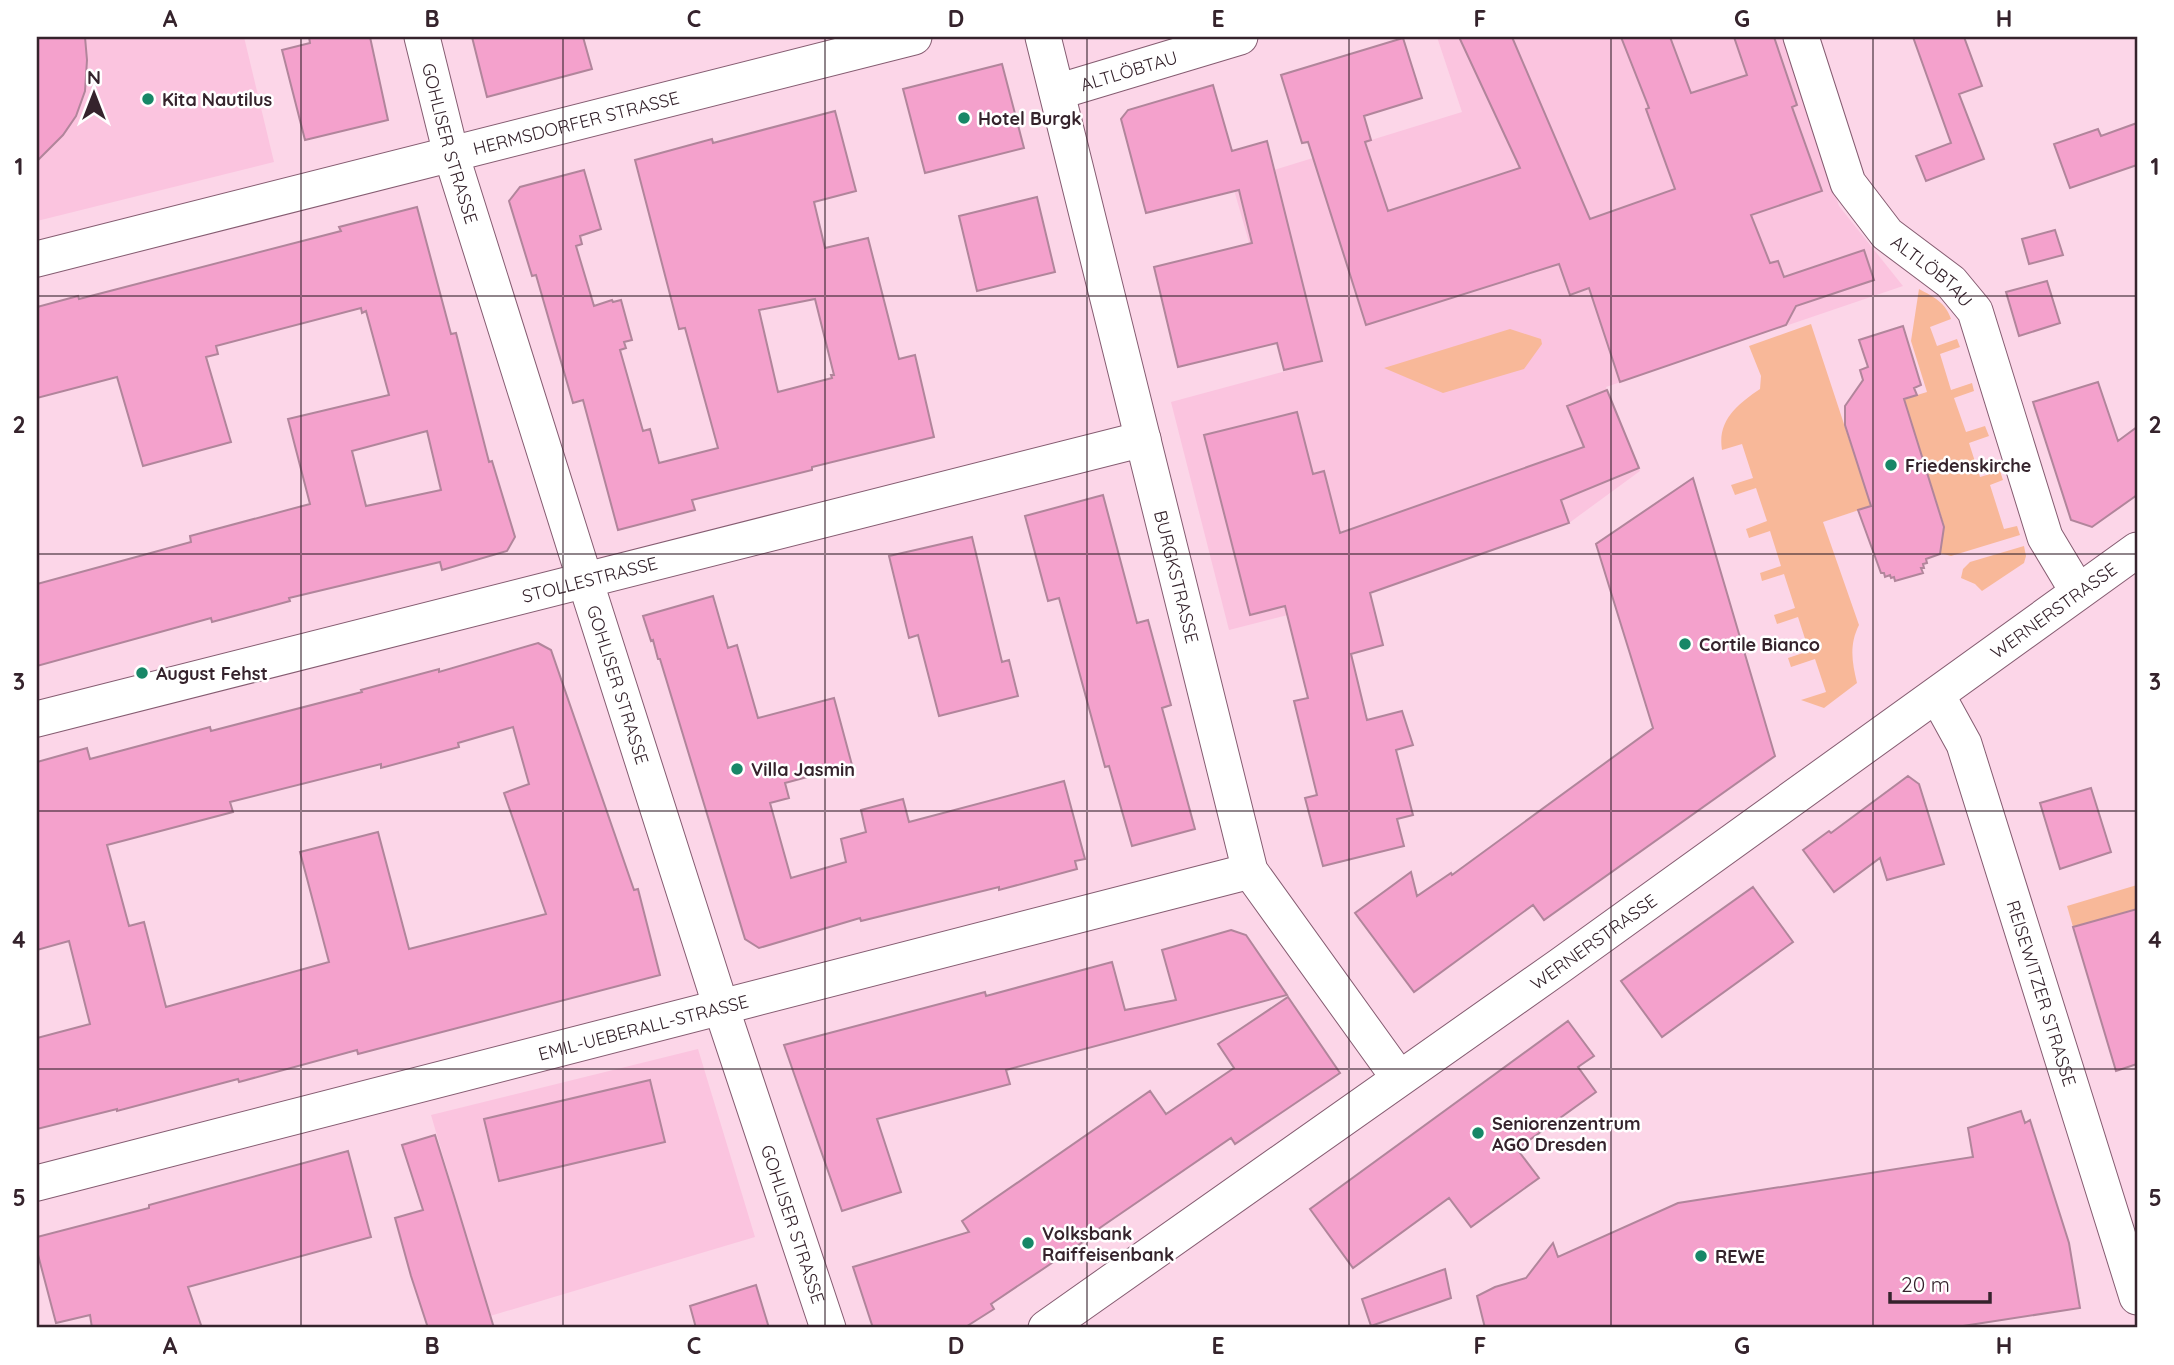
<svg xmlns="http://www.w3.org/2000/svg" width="2174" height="1365" viewBox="0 0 2174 1365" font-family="Quicksand,sans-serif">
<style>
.built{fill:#fbc4df}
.green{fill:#f8b899}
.building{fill:#f4a1cc;stroke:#b1859b;stroke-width:2;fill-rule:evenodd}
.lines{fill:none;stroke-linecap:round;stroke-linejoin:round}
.minor-casing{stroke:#855c71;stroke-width:37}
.minor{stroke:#fff;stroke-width:35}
.grid{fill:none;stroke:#35232c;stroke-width:2;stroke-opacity:0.55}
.poi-dot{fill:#178767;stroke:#fff;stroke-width:2.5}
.labels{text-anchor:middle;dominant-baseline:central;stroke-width:5;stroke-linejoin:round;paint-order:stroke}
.street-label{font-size:18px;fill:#35232c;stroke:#fff}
.poi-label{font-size:18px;font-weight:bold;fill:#35232c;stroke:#fff;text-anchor:start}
.neatline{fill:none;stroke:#35232c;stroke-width:2.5}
.grid-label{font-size:23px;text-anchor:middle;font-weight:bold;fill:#35232c}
</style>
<rect width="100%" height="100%" fill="#fcd6e8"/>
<path class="built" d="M37,37h207l30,125 -237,59z
M1437,37h346l56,169 64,80 -297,101 34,84 -71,52 -210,74 -130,33 -58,-228 115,-31 -54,-188 230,-71z
M698,1049l57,188 -265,79 -59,-201z"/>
<path class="green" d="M1919,289c15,8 27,14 32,30l-21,8 7,19 20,-7 3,8 -20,7 11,36 21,-7 2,8 -20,7 12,34 19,-6 4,10 -20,7 11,34 20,-6 3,9 -13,5 14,44 13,-3 3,9 -69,21 -11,-3 2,-12 -5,-13 7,-3 -40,-126 23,-7 -16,-51z
M1811,324l60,182 -48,16 36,103c-10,20 -7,37 -2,58l-33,25 -23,-8 25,-8 -11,-33 -24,8 -3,-9 21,-7 -11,-34 -21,7 -3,-9 21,-7 -11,-34 -22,7 -2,-8 21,-7 -11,-35 -21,7 -3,-9 21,-8 -11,-33 -21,7 -4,-10 22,-7 -11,-34 -20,6c-5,-30 16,-46 38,-61l1,-13 -12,-30z
M1510,329l31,10 1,5 -18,25 -81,24 -59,-25z
M2024,546l2,10 -2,7 -42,28 -7,-7 -14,-6 2,-9 7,-7z
M2137,885v24l-64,18 -6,-21z"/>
<path class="building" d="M37,37h48l2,23 -2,31 -9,25 -13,19 -26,26z
M309,37h61l18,83 -83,20 -23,-90 28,-7z
M472,37h111l9,32 -105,28z
M1459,37h53l78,182 85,-30 -29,-80 3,-1 -28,-71h49l21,56 56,-18 -13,-38h40l23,68 -5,2 30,84 -71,24 19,48 8,-2 6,16 80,-27 10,30 -78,26 -10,19 -166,57 -31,-94 -19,7 -11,-31 -193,61 -58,-183 -6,1 -21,-68 122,-37 19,60 -58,18 7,24 -6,2 23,69 132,-43z
M1913,37h51l18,49 -23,8 25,65 -58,22 -10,-25 35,-13z
M1002,64l22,84 -99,25 -22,-84z
M1213,85l19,66 35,-10 55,220 -38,9 -7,-27 -99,24 -24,-100 98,-24 -13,-53 -93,23 -25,-94 7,-9z
M835,111l21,80 -42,11 11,46 43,-10 31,121 16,-4 19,82 -122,30v3l-120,30 3,10 -77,20 -35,-130 -10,3 -37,-128 -4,1 -23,-75 11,-14 64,-17 17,59 -21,7 2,8 -6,2 18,60 18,-6 1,2 8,-2 11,40 -8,2 2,6 -6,2 23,81 7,-2 9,34 59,-15 -33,-120 -6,1 -44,-169 77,-21 1,4zM815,299l19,76h-3l1,3 -54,14 -19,-82z
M2137,123v42l-67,23 -16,-44 44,-15 3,7z
M1037,197l18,75 -78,19 -18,-75z
M417,207l34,127 5,-1 33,129 3,-1 23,76 -8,14 -65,19 -2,-8 -151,36 1,3 -78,21 -1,-4 -174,48v-82l154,-42 -1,-6 120,-32 -22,-85 101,-24 -23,-84 -4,2 -1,-5 -145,38 2,8 -12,3 25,85 -88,24 -26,-89 -80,21v-91l41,-11 1,3 262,-68 -2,-4zM427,431l14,59 -75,16 -14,-55z
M2055,230l8,25 -34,9 -7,-25z
M2047,281l13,42 -41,13 -13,-44z
M1903,326l18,59 -7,3 3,7 -13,4 40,128 -4,27 -14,5 1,4 -4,1 1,4h-3l2,5 -28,8 -1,-4 -3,1 -1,-3 -5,2 -1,-4h-3l-23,-63 13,-4 -26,-81v-19l18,-26 -3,-10 8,-3 -9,-27z
M2098,382l20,59 19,-14v68l-45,32 -21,-7 -38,-118z
M1607,390l32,78 -78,32 8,23 -199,70 13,52 -32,9 16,66 35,-9 11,34 -17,5 17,65 -16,4 7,27 -81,20 -18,-68 12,-3 -23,-94 14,-3 -23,-92 -35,9 -46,-180 93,-23 16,62 11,-3 16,62 244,-86 -17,-41z
M1693,478l82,278 -231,164 -11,-15 -119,87 -59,-79 56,-41 6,24 34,-23 1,2 201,-147 -57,-184z
M1103,495l34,128 11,-3 23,85 -9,3 33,121 -63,17 -23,-80 -4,1 -46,-169 -11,3 -23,-85z
M972,537l30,125 7,-2 9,36 -79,20 -21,-81 -9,3 -20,-82z
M713,596l15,52 9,-3 21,73 76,-20 18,67 -67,18 4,15 -19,5 21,75 55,-16 -5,-23 25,-7 -5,-22 42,-11 6,23 155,-41 21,78 -10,2 2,8 -78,21v-3l-138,34 -1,-3 -101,30 -14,-9 -85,-280h-2l-5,-19 -2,1 -8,-25z
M538,643l13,7 83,240 4,-1 22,86 -302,79 -1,-4 -118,32 -1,-3 -121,32v-2l-80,20v-91l53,-14 -21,-83 -32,9v-188l50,-14 3,11 120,-32 1,4 151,-39 -1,-2 78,-21v3zM513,727l16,57 -25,9 42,121 -137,35 -31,-117 -78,20 29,110 -163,45 -22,-85 -15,4 -22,-81 126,-33 -3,-10 151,-38v4l78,-21 -1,-4z
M1908,776l11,8 25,80 -57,16 -7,-22 -46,34 -31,-42 26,-19 2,2z
M2091,788l20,64 -51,17 -20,-66z
M1753,887l40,55 -131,95 -41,-56z
M2137,909v155l-21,7 -43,-144z
M1231,930l15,5 41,60 -281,75 4,14 -133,35 24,73 -59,19 -58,-166 201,-53 1,4 126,-34 13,48 51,-10 -14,-50z
M1288,997l52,76 -105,71 -4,-6 -143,98 1,2 -98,66 3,5 -30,19h-91l-20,-61 116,-35 -7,-11 188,-130 16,23 68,-46 -16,-24z
M1568,1021l26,35 -16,11 18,25 -79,57 22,29 -68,49 -22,-29 -96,70 -43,-59z
M650,1080l15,62 -166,39 -15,-62z
M2021,1111l4,12 5,-3 39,123 11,65 -130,20h-465l-8,-32 18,-9 31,-9 27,-35 5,14 120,-54 295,-46 -5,-29z
M435,1135l19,61 40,132h-66l-17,-52 -16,-58 28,-8 -21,-65z
M348,1151l23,86 -183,50 14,41h-110l-2,-13 -34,8 -19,-72v-14l112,-29v-3z
M1445,1269l6,29 -80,28 -9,-27z
M756,1285l13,43h-73l-6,-22z"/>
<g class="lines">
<g class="minor-casing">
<g id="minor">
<path id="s1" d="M422,37l29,117 134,426 136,427 107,321"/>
<path id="s2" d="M1043,37l207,834 149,207"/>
<path id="s3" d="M1801,37l47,146 39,51 64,48 24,29 70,226 33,55"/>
<path id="s4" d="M1057,92l183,-55"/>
<path id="s5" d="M37,259l877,-222"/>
<path id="s6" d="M1937,695l27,49 173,553"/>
<path id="s7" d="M37,719l1106,-280"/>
<path id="s8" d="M37,1183l1213,-312"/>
<path id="s9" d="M1046,1328l515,-363 576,-415"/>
</g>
</g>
<use href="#minor" class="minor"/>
</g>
<path class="grid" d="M301,37v1291M563,37v1291M825,37v1291M1087,37v1291M1349,37v1291M1611,37v1291M1873,37v1291M37,296h2100M37,554h2100M37,811h2100M37,1069h2100"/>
<g class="poi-dot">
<circle cx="148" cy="99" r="7"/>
<circle cx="964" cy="118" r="7"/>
<circle cx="1891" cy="465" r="7"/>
<circle cx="1685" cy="644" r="7"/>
<circle cx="142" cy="673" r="7"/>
<circle cx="737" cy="769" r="7"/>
<circle cx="1478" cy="1133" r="7"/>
<circle cx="1028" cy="1243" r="7"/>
<circle cx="1701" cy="1256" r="7"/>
</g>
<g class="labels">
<g class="street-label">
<text stroke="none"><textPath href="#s4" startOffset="75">ALTLÖBTAU</textPath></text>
<text stroke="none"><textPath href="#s5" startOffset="556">HERMSDORFER STRASSE</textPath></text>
<text stroke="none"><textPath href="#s1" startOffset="110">GOHLISER STRASSE</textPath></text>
<text stroke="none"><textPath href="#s3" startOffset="276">ALTLÖBTAU</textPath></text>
<text stroke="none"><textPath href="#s2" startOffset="556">BURGKSTRASSE</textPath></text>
<text stroke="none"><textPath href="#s7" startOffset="570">STOLLESTRASSE</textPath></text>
<text stroke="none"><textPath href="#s9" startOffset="1237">WERNERSTRASSE</textPath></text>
<text stroke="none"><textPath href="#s1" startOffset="677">GOHLISER STRASSE</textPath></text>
<text stroke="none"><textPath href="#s9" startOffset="670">WERNERSTRASSE</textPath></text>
<text stroke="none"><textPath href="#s6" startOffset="317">REISEWITZER STRASSE</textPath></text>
<text stroke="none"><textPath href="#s8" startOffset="626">EMIL-UEBERALL-STRASSE</textPath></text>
<text stroke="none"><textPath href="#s1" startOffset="1244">GOHLISER STRASSE</textPath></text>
</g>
<g class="poi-label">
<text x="162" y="99">Kita Nautilus</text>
<text x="978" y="118">Hotel Burgk</text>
<text x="1905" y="465">Friedenskirche</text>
<text x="1699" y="644">Cortile Bianco</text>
<text x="156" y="673">August Fehst</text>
<text x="751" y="769">Villa Jasmin</text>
<text x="1492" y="1123">Seniorenzentrum<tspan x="1492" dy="21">AGO Dresden</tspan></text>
<text x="1042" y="1233">Volksbank<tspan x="1042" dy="21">Raiffeisenbank</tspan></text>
<text x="1715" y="1256">REWE</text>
</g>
</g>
<rect width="2174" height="1365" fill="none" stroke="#ffffff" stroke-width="77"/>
<g transform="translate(94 94)" stroke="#ffffff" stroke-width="5" paint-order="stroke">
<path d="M0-5L12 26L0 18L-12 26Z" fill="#35232c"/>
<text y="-10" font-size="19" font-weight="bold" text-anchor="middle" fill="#35232c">N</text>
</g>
<path d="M1890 1292v10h100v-10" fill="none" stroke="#35232c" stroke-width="3.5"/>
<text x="1901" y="1292" font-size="21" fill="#35232c" stroke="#ffffff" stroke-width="5" paint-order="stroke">20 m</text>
<rect x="38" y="38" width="2098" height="1288" class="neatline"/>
<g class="grid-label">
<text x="170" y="27">A</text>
<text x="432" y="27">B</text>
<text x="694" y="27">C</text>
<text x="956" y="27">D</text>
<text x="1218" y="27">E</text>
<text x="1480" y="27">F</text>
<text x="1742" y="27">G</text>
<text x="2004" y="27">H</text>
<text x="19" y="175">1</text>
<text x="2155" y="175">1</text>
<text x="19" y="433">2</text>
<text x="2155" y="433">2</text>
<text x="19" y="690">3</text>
<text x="2155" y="690">3</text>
<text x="19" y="948">4</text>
<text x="2155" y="948">4</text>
<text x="19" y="1206">5</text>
<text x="2155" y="1206">5</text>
<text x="170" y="1354">A</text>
<text x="432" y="1354">B</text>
<text x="694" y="1354">C</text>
<text x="956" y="1354">D</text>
<text x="1218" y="1354">E</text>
<text x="1480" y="1354">F</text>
<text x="1742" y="1354">G</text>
<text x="2004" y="1354">H</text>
</g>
</svg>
